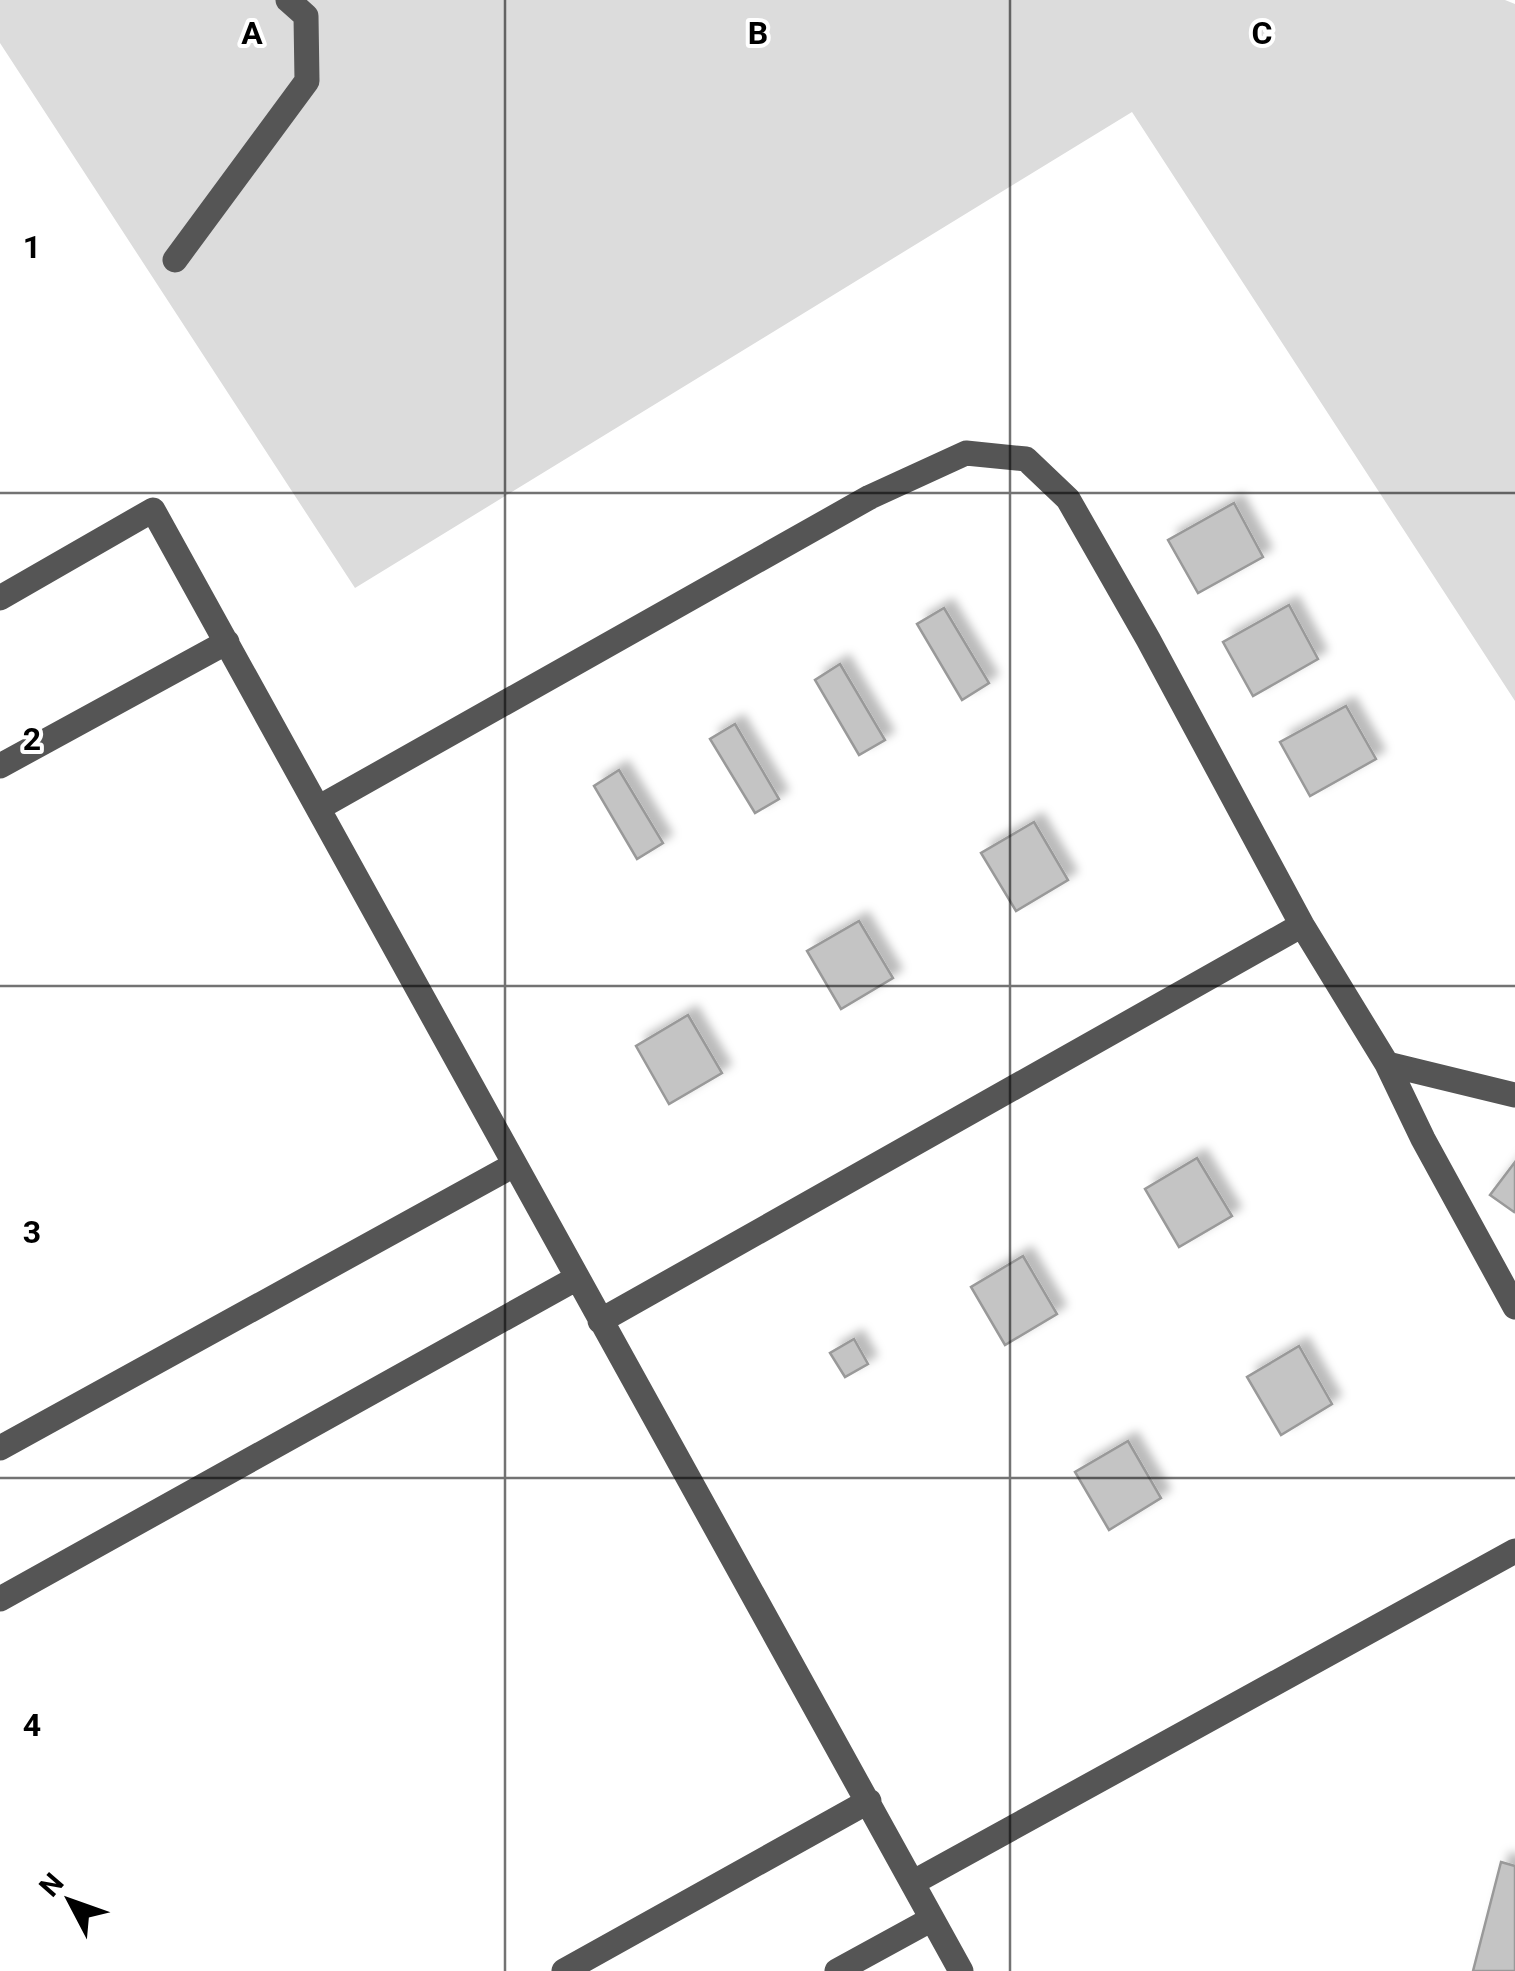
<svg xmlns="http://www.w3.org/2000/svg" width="1515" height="1971" viewBox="0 0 1515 1971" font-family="Roboto,sans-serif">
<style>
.green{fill:#dcdcdc}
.building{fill:#c4c4c4;stroke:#999;stroke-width:2.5;filter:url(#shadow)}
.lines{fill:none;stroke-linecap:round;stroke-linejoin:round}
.minor{stroke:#555;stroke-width:25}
.grid{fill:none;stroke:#000;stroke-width:2.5;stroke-opacity:0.55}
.grid-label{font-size:32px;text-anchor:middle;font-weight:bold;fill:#000;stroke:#fff;stroke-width:8;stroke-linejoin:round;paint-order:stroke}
</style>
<defs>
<filter id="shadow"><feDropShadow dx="9" dy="-9" stdDeviation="5" flood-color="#0004"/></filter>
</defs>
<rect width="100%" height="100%" fill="#fff"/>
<path class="green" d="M0,0h1505l10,4v697l-383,-589 -777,476 -355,-545z"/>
<path class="building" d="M1234,503l29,54 -65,36 -30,-53z
M1289,605l29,54 -65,37 -30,-54z
M944,608l45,75 -27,17 -45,-76z
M840,664l45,76 -26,15 -44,-75z
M1346,706l30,53 -66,37 -30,-54z
M735,724l44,75 -24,14 -45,-74z
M619,770l44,73 -26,16 -43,-73z
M1034,822l34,58 -52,31 -35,-58z
M859,921l34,57 -52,31 -34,-58z
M688,1015l34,58 -53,31 -33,-58z
M1197,1158l35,58 -53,31 -34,-58z
M1515,1162v48l-1,2 -24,-17z
M1023,1256l34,58 -52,31 -34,-58z
M854,1339l14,25 -23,13 -15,-24z
M1299,1346l33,58 -51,31 -34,-58z
M1128,1441l33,57 -52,32 -34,-58z
M1501,1862l14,4v105h-42z"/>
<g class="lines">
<path class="minor" d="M175,260l132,-179 -1,-65 -18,-16
M0,598l153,-88 808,1461
M0,766l227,-124
M320,807l550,-310 96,-44 60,6 42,40 80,140 154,286 85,139 128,31
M1387,1064l36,75 92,168
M600,1321l702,-396
M0,1448l514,-283
M0,1599l577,-321
M914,1882l601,-331
M564,1971l305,-170
M837,1971l95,-52"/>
</g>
<path class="grid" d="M505,0v1971M1010,0v1971M0,493h1515M0,986h1515M0,1478h1515"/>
<g class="grid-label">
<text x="252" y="44">A</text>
<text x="758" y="44">B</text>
<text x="1262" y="44">C</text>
<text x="32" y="258">1</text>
<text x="32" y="750">2</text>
<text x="32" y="1243">3</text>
<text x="32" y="1736">4</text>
</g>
<g transform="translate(70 1901) rotate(311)" stroke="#ffffff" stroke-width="8" paint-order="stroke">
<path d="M0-8L18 38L0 25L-18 38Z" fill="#000000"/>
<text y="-15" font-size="28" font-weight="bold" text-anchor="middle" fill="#000000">N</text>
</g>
</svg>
